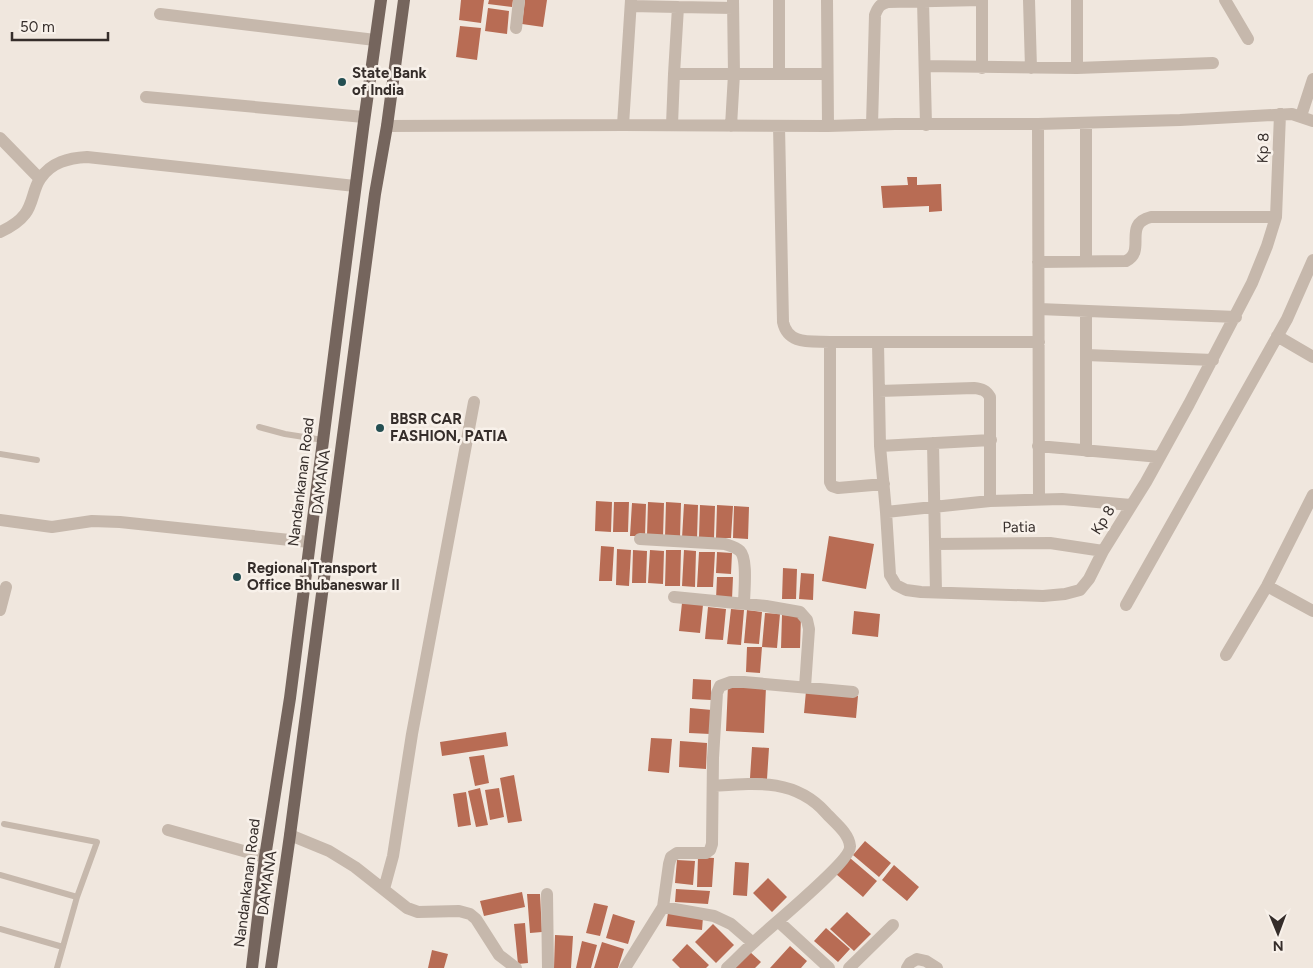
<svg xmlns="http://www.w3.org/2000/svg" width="1313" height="968" viewBox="0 0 1313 968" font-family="Figtree,sans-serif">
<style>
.building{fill:#b86c54}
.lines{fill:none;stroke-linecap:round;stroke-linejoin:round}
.lane{stroke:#c6b8ac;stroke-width:6}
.street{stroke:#c6b8ac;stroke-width:12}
.primary{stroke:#75655d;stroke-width:12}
.poi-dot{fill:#244f52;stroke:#f8f1ea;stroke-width:2}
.labels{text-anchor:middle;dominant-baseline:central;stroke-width:5;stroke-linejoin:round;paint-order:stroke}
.poi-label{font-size:15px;font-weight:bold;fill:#352d2a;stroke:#f8f1ea;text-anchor:start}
.street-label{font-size:15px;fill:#352d2a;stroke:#f8f1ea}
</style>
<rect width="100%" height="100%" fill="#f0e7de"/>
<path class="building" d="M461,0h23l-3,23 -22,-3z
M489,0h24l-1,7 -24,-3z
M525,0h22l-4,27 -21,-3z
M488,8l21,3 -2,23 -22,-3z
M460,26l21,2 -4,32 -21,-3z
M907,177h10v8l24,-1 1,27 -13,1v-6l-46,2 -2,-22 27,-1z
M596,501l16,1 -1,30 -16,-1z
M614,502h15l-1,30h-15z
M648,502l16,1 -1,34 -16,-1z
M666,502l15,1 -1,35h-15z
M632,503l14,1 -1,32h-15z
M684,504l14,1 -1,34 -15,-1z
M700,505l15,1 -1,32 -15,-1z
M717,505l16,1 -2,32h-15z
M734,506l15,1 -1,32 -15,-1z
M829,536l45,8 -8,45 -44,-8z
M601,546l13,1 -2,34h-13z
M617,549l14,1 -2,36 -13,-1z
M633,550l14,1 -1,32h-14z
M650,550l14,1 -1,33 -15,-1z
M666,550h15l-1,36h-15z
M684,550l12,1 -1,36 -13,-1z
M699,552h16l-2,35h-16z
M717,552l15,1 -1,21 -15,-1z
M783,568l14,1 -1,30h-14z
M801,573l13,1 -1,26 -14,-1z
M717,577h16l-1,22h-16z
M682,603l21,2 -3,28 -21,-2z
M708,607l18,2 -3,31 -18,-1z
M731,609l13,1 -3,35 -14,-1z
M747,610l15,2 -3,32 -15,-1z
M854,611l26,3 -2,23 -26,-3z
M765,613l15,1 -3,34 -15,-1z
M782,615l19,1 -1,32h-19z
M747,647h15l-2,26 -14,-1z
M693,679l18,1v20l-19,-1z
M728,685l38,2 -2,46 -38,-2z
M806,691l52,5 -2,22 -52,-5z
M690,708l22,2 -2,24 -21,-1z
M506,732l2,14 -66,10 -2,-14z
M651,738l21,1 -3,34 -21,-2z
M680,741l27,2 -1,26 -27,-2z
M752,747l17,1 -2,31 -17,-1z
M484,755l5,28 -14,3 -6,-29z
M514,775l8,46 -14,2 -8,-45z
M480,788l8,37 -12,2 -8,-36z
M499,788l5,29 -14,3 -5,-30z
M466,792l5,33 -13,2 -5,-33z
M865,841l26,22 -12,14 -26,-22z
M698,857l16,1 -2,29h-15z
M850,858l27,23 -14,16 -27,-23z
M677,860l18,1 -2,24 -18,-2z
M735,862l14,1 -2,33 -14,-1z
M894,865l25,22 -12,14 -25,-21z
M768,878l19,19 -15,15 -19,-19z
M676,889l34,2 -2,13 -33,-2z
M522,892l3,15 -41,9 -4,-15z
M527,894h13l2,38 -12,1z
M594,903l14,3 -8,30 -14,-3z
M847,912l24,22 -17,17 -24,-22z
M668,913l35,4 -1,13 -36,-4z
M613,914l22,7 -7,23 -22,-6z
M525,923l3,40 -10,1 -4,-40z
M713,924l21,21 -18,18 -21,-21z
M826,928l24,21 -12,13 -24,-21z
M555,935l18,1 -2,32h-17z
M582,941l15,4 -6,23h-15z
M602,942l22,7 -6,19h-24z
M687,944l22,21 -3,3h-26l-8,-8z
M790,946l17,15 -6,7h-31z
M432,950l16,4 -4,14h-16z
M749,951l12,11 -6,6h-23z"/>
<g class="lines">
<path class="lane" d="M259,427l26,7 38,6
M0,454l37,6
M4,824l93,18 -20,55 -20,71
M0,875l77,22
M0,929l63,18"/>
<path class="street" d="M779,0v74
M827,0l1,126
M923,0l3,125
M982,0v68
M1029,0l2,68
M1077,0v68
M1225,0l23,39
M631,6l47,1 -4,67
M678,7l55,1
M160,14l215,26
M516,28l3,-28
M925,66l152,2 136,-5
M146,97l218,20
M1301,116l12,-37
M1086,123v138
M1038,124l1,375
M623,125l8,-125
M672,125l2,-51h153
M872,125l3,-110c3,-8 5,-11 13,-13l94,-2
M387,126l236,-1 205,1 67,-2h143l142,-4 112,-6 21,7
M731,126l3,-52 -1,-74
M779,126l4,196c5,23 27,19 47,20h209
M0,138l40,41
M0,232c9,-4 19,-10 25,-18 8,-10 8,-25 15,-35 11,-17 29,-21 47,-22l268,29
M1038,262l88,-1c21,-10 -4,-37 25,-44h125
M1039,309l197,8
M1277,336l36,21
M830,342v140l2,4 6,2 46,-4
M878,343l2,103 6,66 4,63 6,10 10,5 15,2 122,4 22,-2 15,-4 9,-11 14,-28 43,-69 43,-78 63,-121 15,-37 9,-29 4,-103
M1086,355l127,5
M879,391l95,-3c8,1 12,2 16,9v104
M933,443l3,149
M880,446l111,-6
M1038,446l122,11
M1086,451v-140
M886,512l104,-11 72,-2 69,6
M0,520l52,7 40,-6 28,1 189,20
M640,539l85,5c6,2 11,3 15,7 8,8 4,41 4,53
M935,544l115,-1 53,8
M1267,586l46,25
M674,597l92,9 34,6 7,8 2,9 -4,58
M1126,605l161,-286 26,-59
M0,610l6,-23
M1226,655l41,-69 46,-91
M713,786c41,-3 82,-8 113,27 8,9 23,20 24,33 2,15 -84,84 -98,98 -9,8 -16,16 -25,24
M168,830l97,27
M290,835l39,16 26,16 52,41 11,4 41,-1 11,3 6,5 23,36 17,13
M384,889l9,-33 19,-122 62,-332
M547,894l1,74
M663,907l51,9 17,8 22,19
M779,922l50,46
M625,968l38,-61 6,-43 2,-7 6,-4h29l4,-3 2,-6 1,-86 4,-65 3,-7 11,-4h13l109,10
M849,968l44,-43
M907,968l3,-5 7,-4 9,2 11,7"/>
<path class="primary" d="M252,968l13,-111 25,-159 73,-569 18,-129
M271,968l19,-133 85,-641 12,-68 17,-126"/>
</g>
<g class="poi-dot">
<circle cx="342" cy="82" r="5"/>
<circle cx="380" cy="428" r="5"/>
<circle cx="237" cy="577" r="5"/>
</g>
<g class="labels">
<g class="poi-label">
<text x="352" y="73">State Bank<tspan x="352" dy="17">of India</tspan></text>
<text x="390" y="419">BBSR CAR<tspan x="390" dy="17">FASHION, PATIA</tspan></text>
<text x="247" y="568">Regional Transport<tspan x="247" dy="17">Office Bhubaneswar II</tspan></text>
</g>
<g class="street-label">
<text transform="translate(1263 148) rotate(-88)">Kp 8</text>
<text transform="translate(301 482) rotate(-83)">Nandankanan Road</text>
<text transform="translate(321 482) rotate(-83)">DAMANA</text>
<text transform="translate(1103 520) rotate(-58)">Kp 8</text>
<text transform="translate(1019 527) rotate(-1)">Patia</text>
<text transform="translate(247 883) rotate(-83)">Nandankanan Road</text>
<text transform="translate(267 883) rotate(-82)">DAMANA</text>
</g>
</g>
<g transform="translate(1278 933) rotate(179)" stroke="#f8f1ea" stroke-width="4" paint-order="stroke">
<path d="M0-4L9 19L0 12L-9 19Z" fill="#352d2a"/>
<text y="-8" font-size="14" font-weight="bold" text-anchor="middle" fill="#352d2a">N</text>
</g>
<path d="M12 32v8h96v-8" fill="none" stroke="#352d2a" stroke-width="2.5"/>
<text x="20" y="32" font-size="15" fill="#352d2a" stroke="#f8f1ea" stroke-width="4" paint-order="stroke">50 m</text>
</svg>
